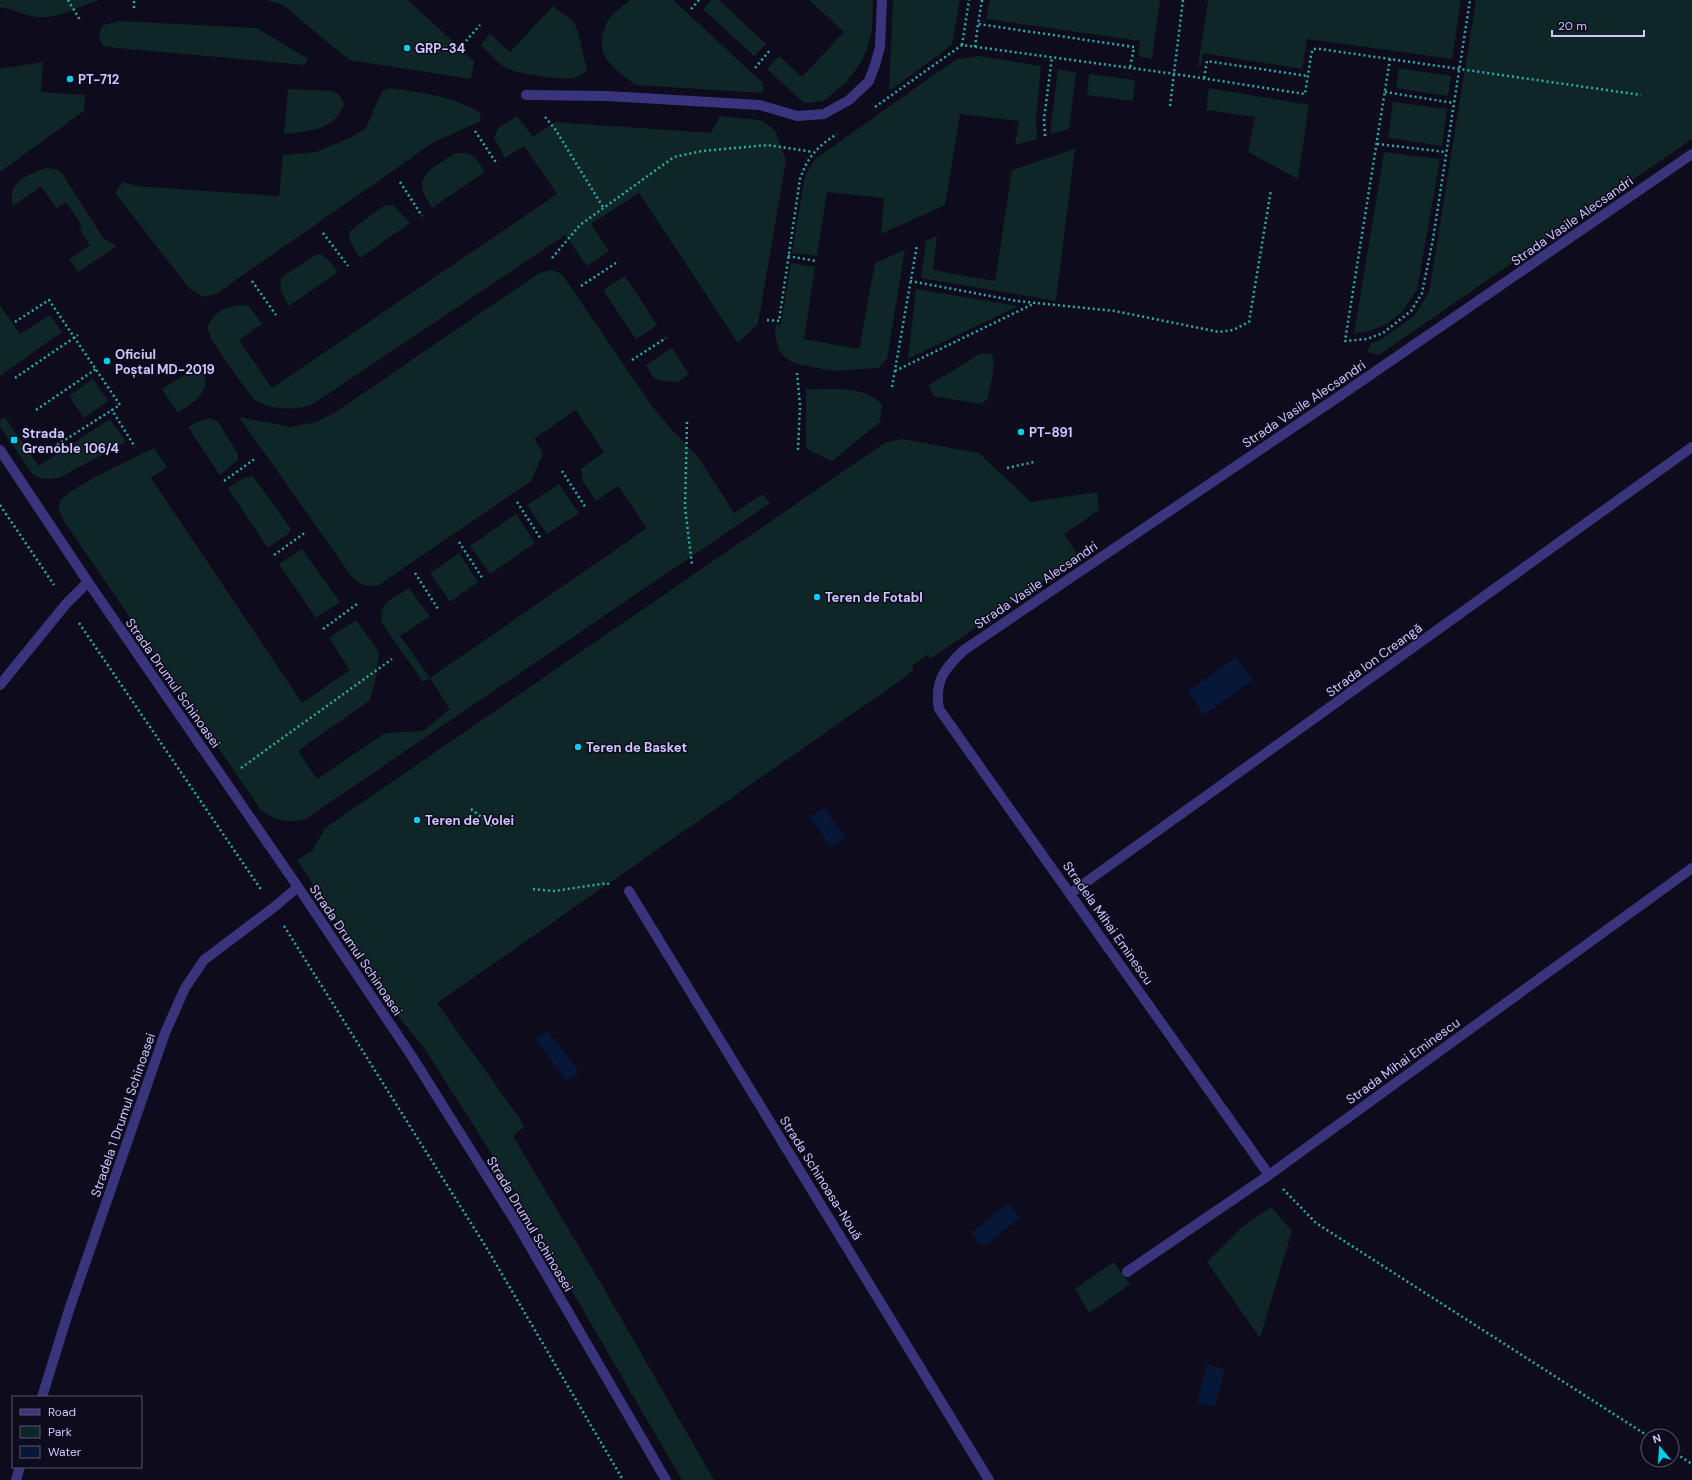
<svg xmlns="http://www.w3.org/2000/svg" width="1692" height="1480" viewBox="0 0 1692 1480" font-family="'DM Sans',sans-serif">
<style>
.green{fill:#0e2626}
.water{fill:#071738}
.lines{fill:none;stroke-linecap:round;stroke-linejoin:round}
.path{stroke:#2aaeab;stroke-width:2.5;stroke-dasharray:2 3;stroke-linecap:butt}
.minor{stroke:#3a347c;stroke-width:10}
.poi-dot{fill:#00cff0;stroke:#0e0b1c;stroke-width:1.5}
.labels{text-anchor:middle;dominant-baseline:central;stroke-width:3;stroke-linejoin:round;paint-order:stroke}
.poi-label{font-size:13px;font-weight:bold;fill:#cec5ff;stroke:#0e0b1c;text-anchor:start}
.street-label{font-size:13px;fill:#cec5ff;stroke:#0e0b1c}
</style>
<rect width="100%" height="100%" fill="#0e0b1c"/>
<path class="green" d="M0,0h100c-21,5 -42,20 -64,17 -12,-2 -24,-8 -36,-10z
M266,0h142l66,61 -3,18 -122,-19 -66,-55z
M630,0h43l89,82 2,8 -3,3 -125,-8c-9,-7 -27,-19 -32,-30 -5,-10 -1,-27 5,-36 5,-7 14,-13 21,-19z
M711,0h8l47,44 -12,12 -51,-47z
M809,0h64l-1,30 -6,22 -9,16 -12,15 -20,17 -13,3h-8l-37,-34 12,-13 23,21 42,-45z
M893,0h67l-8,45 -63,46z
M990,0h170l-8,59 -14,-3 2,-15 -154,-22z
M1208,0h253l-9,59 -145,-20 -5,30 -99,-16 -2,13h-3z
M1476,0h216v139l-313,216 -12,-3 3,-8 12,-5 32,-23 15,-24z
M553,6l21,16 5,13 8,36c-5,3 -9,6 -14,7 -13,2 -56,-4 -67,-10 -9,-5 -17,-16 -25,-23l9,-11 20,18z
M119,21l138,7 51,31 -3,6 -187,-17 -15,-2 -4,-7 2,-11 3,-3z
M978,56l63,10 -5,53 1,20 -22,6 4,-24 -59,-7 -15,91 -64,29 3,-36 -57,-6 -10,64 -25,-3 13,-77 10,-17 133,-94 10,-6z
M43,62l-2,30 44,3 -1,16 -84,61v-103z
M1399,68l52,8 -3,20 -52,-8z
M1058,69l18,4 -7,56 -18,5v-10z
M1089,74l46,6 -2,21 -46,-6z
M389,88c30,4 65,8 91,25l1,8 -47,21 -218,152 -13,3 -14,-9 -74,-95 8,-11 14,4 142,10 4,-41 33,-3 36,-15 14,-9 16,-37z
M1209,88l100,17 -11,74 -50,-27 7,-35 -49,-7z
M288,89l45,2 6,4 5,9c-9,27 -36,27 -60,30z
M1393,102l54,7 -5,37 -54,-8z
M517,116l16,21 22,-15 156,11 9,-17 40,4 15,10 11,30 -28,164 -20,19 -99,-150 -48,31 18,27 -22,15 -22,-31 -252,169c-19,7 -39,6 -57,-3 -4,-2 -38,-52 -43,-59 -2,-5 -4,-10 -6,-14 8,-19 23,-24 42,-22l13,18 -23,16 33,48 285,-194 -33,-48 -19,12 -11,-20 4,-10z
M1075,149l-19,152 -135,-23 5,-37 11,-5 -4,34 62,11 17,-111z
M1384,152l56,7 -23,131 -14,21 -15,12 -18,8 -16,2z
M455,153c19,-1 20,4 30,19l-53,36c-3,-5 -7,-11 -9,-16 -7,-19 20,-30 32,-39z
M46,168l9,1 7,4 41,65 14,8 -39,26 -9,-13 21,-14 -11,-17 3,-2 -16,-24 -10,6 -15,-22 -28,20c-1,-4 -1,-9 -1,-13 2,-14 23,-21 34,-25z
M385,205h8l17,18 -50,35 -11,-19v-7z
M905,250l-18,109 -9,9 -46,3 -38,-8 -9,-5 -6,-8 -4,-15 1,-11 5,1 10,-62 24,4 -11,72 55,10 16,-86z
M321,254l7,5 10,13 -49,34c-6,-10 -11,-17 -7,-29l34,-22z
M550,270l11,3 91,133 19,23 27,28 36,56 29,-19 7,9 -466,317c-20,2 -28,2 -44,-11l-198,-291c-3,-6 -5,-12 -1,-18 9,-13 75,-43 93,-52l13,19 -16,11 151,225 48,-33 -21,-32 27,-18 23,32 -3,26 -6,22 -72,51 19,28 68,-46 38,-2 27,-22 -20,-31 -7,4 -41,-59c-4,-21 11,-24 27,-35l21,28 -30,20 30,42 217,-150 -29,-42 -22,15 -13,-19 -2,-13 23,-17 -28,-42 -42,29 9,14 -12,28 -152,104c-12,3 -18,0 -27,-8l-113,-160 52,10 25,-5 21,-11 201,-137z
M625,276l32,49 -21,14 -33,-49z
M916,289l102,17 -110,53z
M0,305l20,29 30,-19 12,17 -62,44z
M672,348l17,26 -11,8 -15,-1 -9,-3 -8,-13z
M984,353l7,1c7,9 -2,35 -4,46l-7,4 -46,-8 -5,-11 49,-30z
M200,365c15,24 -3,35 -22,48l-16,-24z
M93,379l15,22 -24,17 -15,-22z
M806,389c27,0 56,-4 76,15l-2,18 -48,39 -20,-9 -6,-5z
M5,417l34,49 71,-47 16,23 -67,36c-10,1 -18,3 -27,-5l-32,-46v-7z
M211,418l7,4 20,32v6l-18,15 -32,-48 9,-5z
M902,439l77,14 52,49 66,-10 2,18 -35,24 15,23 -149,102 -3,-4 -15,11 2,4 -13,10 -464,323 88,123 -12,10 86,144 115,200h-32l-181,-311 -76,-120 -24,-29 -104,-160 16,-10 12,-22 561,-386z
M253,476l38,53 -3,5 -20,14 -40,-60 15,-10z
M559,484l20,29 -32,21 -20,-29z
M516,514l19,29 -45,31 -20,-28z
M302,549l38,53 -24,16 -37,-54z
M459,553l19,29 -28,20 -20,-29z
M1271,1207l21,24 -32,107 -53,-76 34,-34z
M1113,1262l17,22 -41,29 -14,-24z"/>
<path class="water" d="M1236,657l17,23 -49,35 -16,-24z
M824,807l21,30 -14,10 -21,-30z
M548,1031l31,41 -12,9 -31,-41z
M1008,1203l12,15 -37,29 -12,-14z
M1207,1364l18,5 -10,38 -18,-4z"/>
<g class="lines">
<path class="path" d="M68,0l12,20
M982,0l-4,24 156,23 -4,21
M134,8v-8
M691,9l8,-9
M466,41l14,-16
M962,45l7,-45
M975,47l3,-23
M1390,59l-45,282 22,-2 16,-6 28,-22 11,-18 11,-54 37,-239
M755,68l16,-19
M1204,78l3,-17 100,15
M1385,92l69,11
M1170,106l13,-106
M875,107l87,-62 213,29 130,20 6,-39 2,-6h7l321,46
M545,117l10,12 48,78
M475,131l22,33
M1045,136l-1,-17 8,-62
M1377,144l69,8
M400,182l22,34
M323,233l25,33
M788,256l28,5
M552,258l28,-33 94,-68 28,-6 66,-6 45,7
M252,281l24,34
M910,281l107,20 98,10 104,21 14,-2 16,-8 22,-132
M581,286l35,-23
M767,320l12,1 21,-142c8,-23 17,-32 37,-45
M15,322l34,-22 71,105 -8,5 23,37
M632,360l34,-22
M895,371l140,-68
M797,373l3,32 -2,45
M15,378l63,-43
M892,387l25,-142
M36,410l60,-41
M687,422l-2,85 7,58
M57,445l55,-35
M1007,468l27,-6
M562,471l24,37
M224,481l32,-23
M517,502l24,37
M0,505l54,80
M459,542l24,37
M274,555l32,-23
M415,573l23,36
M79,623l183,268
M323,629l34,-25
M241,768l151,-109
M471,809l22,17
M533,889l21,2 53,-8 3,2
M284,926l202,321 137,233
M1283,1189l33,34 332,213
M1672,1451l20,13"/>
<path class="minor" d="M526,95l81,1 153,9 37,11 27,-2 25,-14 20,-19 6,-16 5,-18 2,-47
M0,450l88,132 210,305 113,168 106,169 149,256
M0,685l66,-81 22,-22
M629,891l360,589
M1071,893l621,-446
M1269,1175l-330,-466c-5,-28 6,-41 25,-59l380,-257 348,-239
M1127,1272l142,-97 423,-307
M42,1397l27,-87 96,-277 20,-45 19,-28 69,-52 25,-21
M16,1480l4,-13"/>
</g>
<g class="poi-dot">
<circle cx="407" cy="48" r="4"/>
<circle cx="70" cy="79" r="4"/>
<circle cx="107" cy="361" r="4"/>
<circle cx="1021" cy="432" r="4"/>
<rect x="10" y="436" width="8" height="8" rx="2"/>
<circle cx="817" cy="597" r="4"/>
<circle cx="578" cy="747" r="4"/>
<circle cx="417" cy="820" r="4"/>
</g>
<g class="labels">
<g class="poi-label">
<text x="415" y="48">GRP-34</text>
<text x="78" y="79">PT-712</text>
<text x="115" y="354">Oficiul<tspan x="115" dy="15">Poștal MD-2019</tspan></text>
<text x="1029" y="432">PT-891</text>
<text x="22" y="433">Strada<tspan x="22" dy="15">Grenoble 106/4</tspan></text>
<text x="825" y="597">Teren de Fotabl</text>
<text x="586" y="747">Teren de Basket</text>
<text x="425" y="820">Teren de Volei</text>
</g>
<g class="street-label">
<text transform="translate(1572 221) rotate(-35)">Strada Vasile Alecsandri</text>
<text transform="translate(1304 404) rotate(-34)">Strada Vasile Alecsandri</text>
<text transform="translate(1036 585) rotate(-34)">Strada Vasile Alecsandri</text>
<text transform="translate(1374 660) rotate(-36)">Strada Ion Creangă</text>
<text transform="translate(173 683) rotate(55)">Strada Drumul Schinoasei</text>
<text transform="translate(1108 923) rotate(55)">Stradela Mihai Eminescu</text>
<text transform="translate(356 950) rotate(56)">Strada Drumul Schinoasei</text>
<text transform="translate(1403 1061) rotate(-36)">Strada Mihai Eminescu</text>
<text transform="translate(123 1115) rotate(-71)">Stradela 1 Drumul Schinoasei</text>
<text transform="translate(821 1178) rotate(58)">Strada Schinoasa-Nouă</text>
<text transform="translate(530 1224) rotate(59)">Strada Drumul Schinoasei</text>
</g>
</g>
<rect x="12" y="1396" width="130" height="72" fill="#0e0b1c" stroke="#5b5577"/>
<rect x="20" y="1409" width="20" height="6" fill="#3a347c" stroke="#5b5577"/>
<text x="48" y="1416" font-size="12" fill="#cec5ff">Road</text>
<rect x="20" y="1426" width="20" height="12" fill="#0e2626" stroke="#5b5577"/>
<text x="48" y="1436" font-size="12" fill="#cec5ff">Park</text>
<rect x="20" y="1446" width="20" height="12" fill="#071738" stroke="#5b5577"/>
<text x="48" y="1456" font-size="12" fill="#cec5ff">Water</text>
<g transform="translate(1660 1448) rotate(342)"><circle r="19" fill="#0e0b1c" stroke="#5b5577"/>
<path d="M0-3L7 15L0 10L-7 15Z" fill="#00cff0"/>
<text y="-6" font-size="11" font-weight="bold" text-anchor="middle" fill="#cec5ff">N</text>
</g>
<path d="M1552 30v6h92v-6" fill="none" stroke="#cec5ff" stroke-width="2"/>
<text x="1558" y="30" font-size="12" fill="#cec5ff" stroke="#0e0b1c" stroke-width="3" paint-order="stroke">20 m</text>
</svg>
